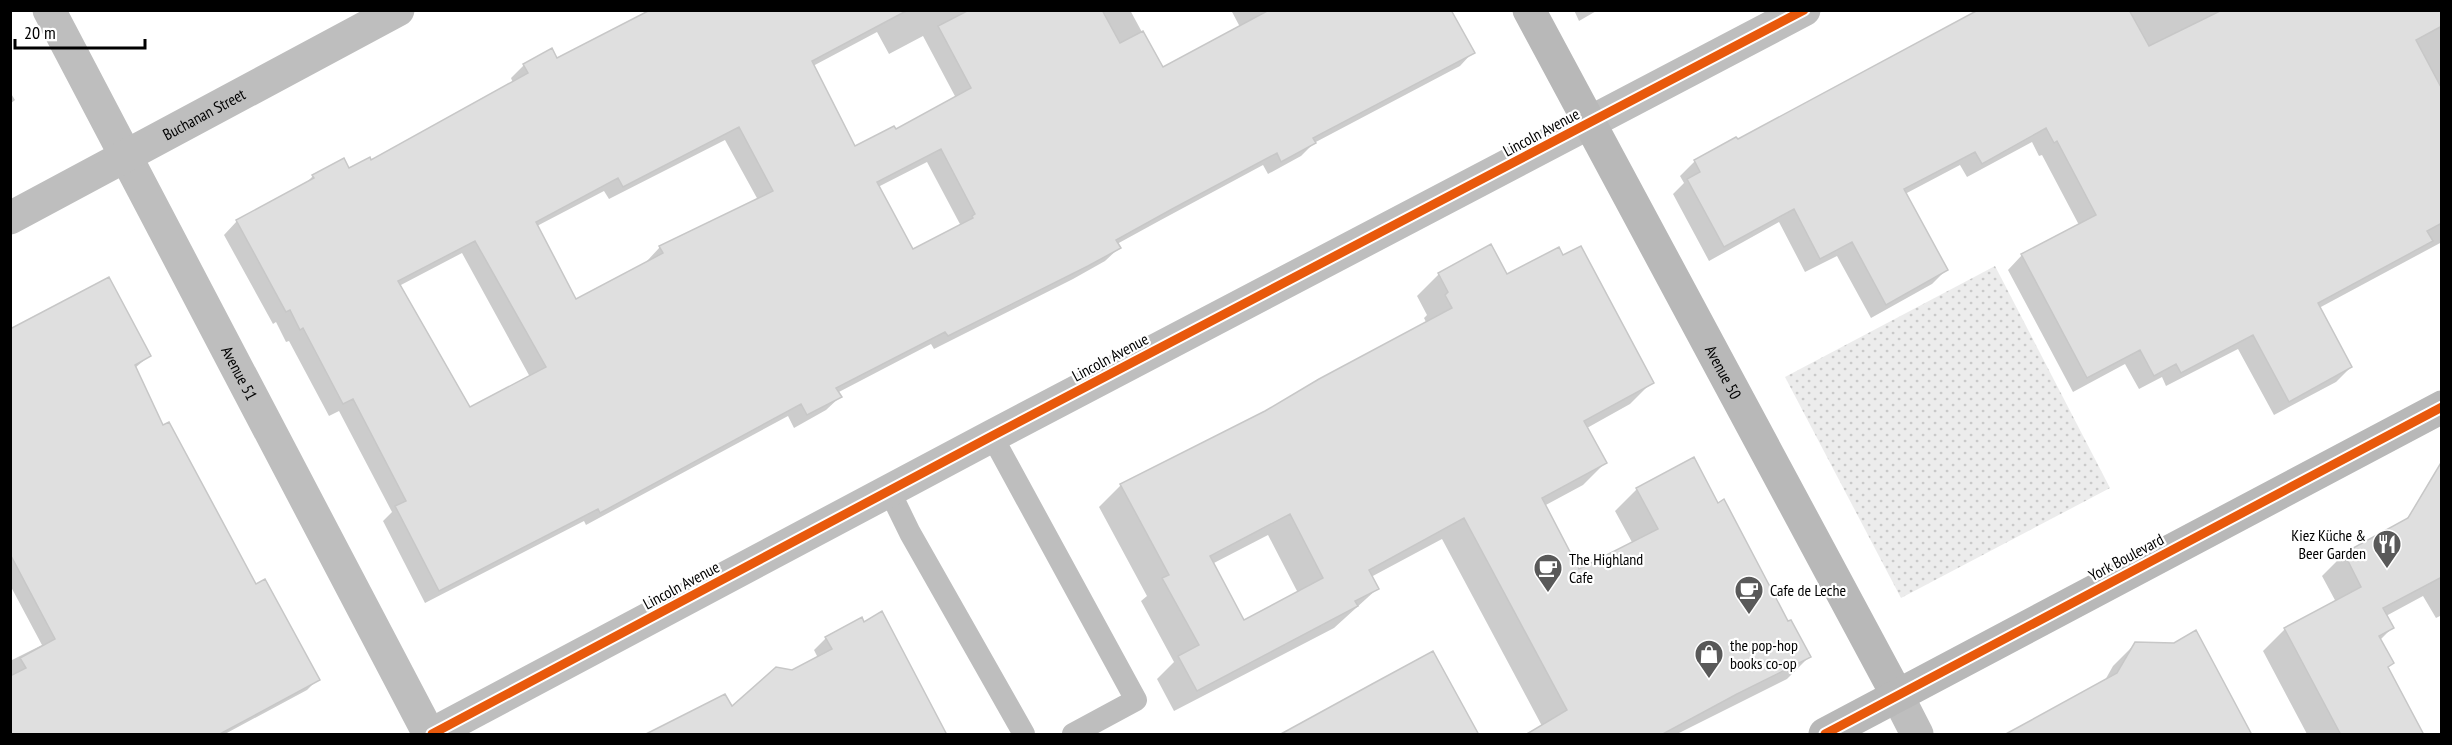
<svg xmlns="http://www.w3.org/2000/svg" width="2452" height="745" viewBox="0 0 2452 745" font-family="'PT Sans Narrow',sans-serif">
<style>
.park{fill:url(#park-dots)}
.shadow{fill:#0003;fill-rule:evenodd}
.building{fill:#dfdfdf;stroke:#c7c7c7;stroke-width:1.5;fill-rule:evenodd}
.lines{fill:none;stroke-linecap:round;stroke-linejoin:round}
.lane{stroke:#bebebe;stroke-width:22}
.street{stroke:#bebebe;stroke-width:33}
.secondary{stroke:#b8b8b8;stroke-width:33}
.cycleway-casing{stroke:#fff;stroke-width:13}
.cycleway{stroke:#e8590c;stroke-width:9}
.labels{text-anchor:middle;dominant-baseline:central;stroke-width:4.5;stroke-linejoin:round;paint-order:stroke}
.street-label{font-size:16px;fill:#000;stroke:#fff}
.poi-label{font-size:16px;fill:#000;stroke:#fff;text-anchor:start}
</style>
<defs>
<pattern id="park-dots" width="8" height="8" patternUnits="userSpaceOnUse" patternTransform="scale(1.5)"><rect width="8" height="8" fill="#ececec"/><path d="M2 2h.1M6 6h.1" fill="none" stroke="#c9c9c9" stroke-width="1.8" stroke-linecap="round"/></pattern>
</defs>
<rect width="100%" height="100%" fill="#fff"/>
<path class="park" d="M1995,266l115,222 -209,110 -116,-221z"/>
<path class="shadow" d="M644,10h486l32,59 78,-42 -9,-17h219l23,42 -13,14 -146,77 -13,13 -33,18 -5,-9 -104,56 -42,23 2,4 -14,13 -32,18 -139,70 -3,-5 -94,49 3,4 -14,13 -32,18 -6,-12 -202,109 -2,-4 -159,82 -42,-82 9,-9 -53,-101 -10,5 -40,-75 -3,1 -10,-20 -3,2 -49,-89 13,-14 68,-37 8,-8 35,-5 22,-9 143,-79 -2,-5 13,-13 33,-5 89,-46zM877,32l12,22 34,-18 33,62 -61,33 -41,17 -41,-82zM725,140l33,60 -98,47 -13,14 1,2 -72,38 -39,-75 67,-35 5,8zM927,162l34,64 -49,25 -34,-64zM462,253l68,124 -61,32 -70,-123z
M1574,10h24l-19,11z
M1982,10h460v232l-123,66 32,59 -15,15 -62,33 -36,-66 -72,37 -4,-9 -23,12 -14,-25 -52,28 -65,-122 14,-15 57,-30 -37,-70 -3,1 -7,-14 -65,35 -7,-12 -55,29 41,76 -14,14 -61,34 -34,-62 -32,16 -26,-50 -70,39 -36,-67 11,-11 -4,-7 15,-15 41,-22 1,2z
M10,92l5,8 -5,4z
M1490,246l17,30 55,-19 90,125 -22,22 -43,24 18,35 -22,22 -39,21 35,65 54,-27 -18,-33 22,-22 81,16 91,152 -22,22 -110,55h-152l17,-8 -100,-187 -71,38 6,12 -43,39 -160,83 -17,-32 17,-17 -33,-61 6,-5 -48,-89 22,-22 145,-73 161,-88 -3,-6 3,-3 -10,-19 22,-22zM1268,535l30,58 -55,29 -31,-58z
M10,332l139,24 -14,12 28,59 92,159 63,93 -11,11 -82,44h-215v-73l32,-16 -32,-60z
M2442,496v119l-6,3 -13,-22 -37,20 6,12 -12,12 12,23 -5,5 35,66h-115l-44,-83 22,-22 51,-27 -14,-26 22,-22 58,-31 12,-12z
M826,638l109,96 -204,-26 87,-50 -4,-8z
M2136,643l115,91 -147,-52 9,-16z"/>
<path class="building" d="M650,10h258l-96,51 43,85 39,-20 2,3 75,-41 -33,-62 31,-16h133l18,33 23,-12 20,36 106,-57h182l24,43 -162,85 3,5 -35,19 -4,-9 -103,55 -58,32 5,8 -33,18 -140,70 -3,-4 -109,56 6,9 -35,18 -6,-11 -201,109 -2,-4 -159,82 -44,-85 11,-5 -53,-102 -10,5 -40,-76 -3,2 -10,-20 -4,2 -50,-92 78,-42 -2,-3 32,-17 5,10 21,-11 1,3 157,-87 -5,-9 29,-16 5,10zM739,127l34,64 -114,55 4,7 -87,46 -40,-77 82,-44 5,9zM941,149l34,65 -3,2 1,2 -60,31 -36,-67zM475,241l71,126 -76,40 -72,-126z
M1978,10h151l20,36 73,-36h220v16l-26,14 26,49v134l-15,8 6,10 -115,62 34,64 -63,35 -36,-67 -72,38 -5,-9 -22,12 -14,-26 -53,28 -66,-124 75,-39 -39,-74 -3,2 -8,-15 -64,36 -7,-12 -71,37 44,81 -62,35 -34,-63 -32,17 -26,-50 -70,38 -37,-68 13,-7 -6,-12 42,-23 2,2z
M1491,244l16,30 52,-27 4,8 18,-9 73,137 -70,38 23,42 -65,35 37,71 79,-40 -22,-41 58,-31 24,46 6,-4 64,122 3,-1 20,37 -74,37 -76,41h-136l42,-25 -103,-192 -95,52 10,19 -24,12 3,5 -161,85 -19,-35 21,-11 -37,-67 7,-3 -49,-91 145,-73 54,-32 133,-71 -7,-13 3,-3 -10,-19zM1290,514l33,64 -79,42 -34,-64z
M109,277l42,79 -16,9 28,60 6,-3 87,162 9,-5 55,101 -102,55h-208v-59l16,-8 -6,-10 35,-19 -45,-85v-225z
M2442,461v116l-59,31 11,20 -15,8 15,27 -6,4 36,68h-83l-57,-107 77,-41 -17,-34 64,-35z
M882,611l65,124h-303l81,-41 7,12 44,-39 16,3 40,-21 -7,-12 37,-20 2,5z
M2196,630l56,105h-248l113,-62 18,-31 39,1z
M1433,651l46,84h-200l95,-52z"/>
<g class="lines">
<path class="lane" d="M992,436l144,264 -63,34
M889,490l21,43 114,201"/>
<g class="street">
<path id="s1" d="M49,10l380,724"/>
<path id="s2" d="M10,218l388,-208"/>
<path d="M1897,695l20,39"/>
<path d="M432,734l560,-298 812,-426"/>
</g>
<g class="secondary">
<path id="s3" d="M1529,10l368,685"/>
<path d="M1825,734l617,-327"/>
</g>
<g class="cycleway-casing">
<path id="cycleway" d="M432,734l560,-298 812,-426
M1825,734l617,-327"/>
</g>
<use href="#cycleway" class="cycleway"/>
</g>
<defs>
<g id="restaurant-pin" transform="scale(1.5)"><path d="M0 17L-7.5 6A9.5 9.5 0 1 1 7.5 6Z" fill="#595959" stroke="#fff"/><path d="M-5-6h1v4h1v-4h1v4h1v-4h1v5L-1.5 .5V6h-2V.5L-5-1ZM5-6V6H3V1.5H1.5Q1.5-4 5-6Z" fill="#fff"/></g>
<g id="cafe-pin" transform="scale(1.5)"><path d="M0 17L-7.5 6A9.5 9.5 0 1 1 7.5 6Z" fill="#595959" stroke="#fff"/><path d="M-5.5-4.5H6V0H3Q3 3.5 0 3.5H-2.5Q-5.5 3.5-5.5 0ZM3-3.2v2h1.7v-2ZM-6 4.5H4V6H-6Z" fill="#fff"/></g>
<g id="shop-pin" transform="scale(1.5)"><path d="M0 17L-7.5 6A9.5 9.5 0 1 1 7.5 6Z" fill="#595959" stroke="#fff"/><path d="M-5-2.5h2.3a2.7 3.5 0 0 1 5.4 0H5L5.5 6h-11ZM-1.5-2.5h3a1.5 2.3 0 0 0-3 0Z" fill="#fff"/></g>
</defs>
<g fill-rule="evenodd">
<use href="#restaurant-pin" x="2387" y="544"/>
<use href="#cafe-pin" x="1548" y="568"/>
<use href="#cafe-pin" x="1749" y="590"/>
<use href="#shop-pin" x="1709" y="654"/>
</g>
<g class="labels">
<g class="street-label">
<text stroke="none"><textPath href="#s2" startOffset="220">Buchanan Street</textPath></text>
<text transform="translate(1541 132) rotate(-28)">Lincoln Avenue</text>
<text transform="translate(1110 357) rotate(-28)">Lincoln Avenue</text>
<text stroke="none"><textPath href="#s1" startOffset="410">Avenue 51</textPath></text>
<text stroke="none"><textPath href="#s3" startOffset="411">Avenue 50</textPath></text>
<text transform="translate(2126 557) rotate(-28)">York Boulevard</text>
<text transform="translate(681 585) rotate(-28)">Lincoln Avenue</text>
</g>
<g class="poi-label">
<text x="2366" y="535" text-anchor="end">Kiez Küche &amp;<tspan x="2366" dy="18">Beer Garden</tspan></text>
<text x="1569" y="559">The Highland<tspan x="1569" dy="18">Cafe</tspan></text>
<text x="1770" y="590">Cafe de Leche</text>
<text x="1730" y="645">the pop-hop<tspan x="1730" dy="18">books co-op</tspan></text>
</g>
</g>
<rect width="2452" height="745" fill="none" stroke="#000000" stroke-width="24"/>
<path d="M15 39v9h130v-9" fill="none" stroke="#000000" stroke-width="3"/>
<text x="24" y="39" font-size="18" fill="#000000" stroke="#ffffff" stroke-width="4.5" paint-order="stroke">20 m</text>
</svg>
